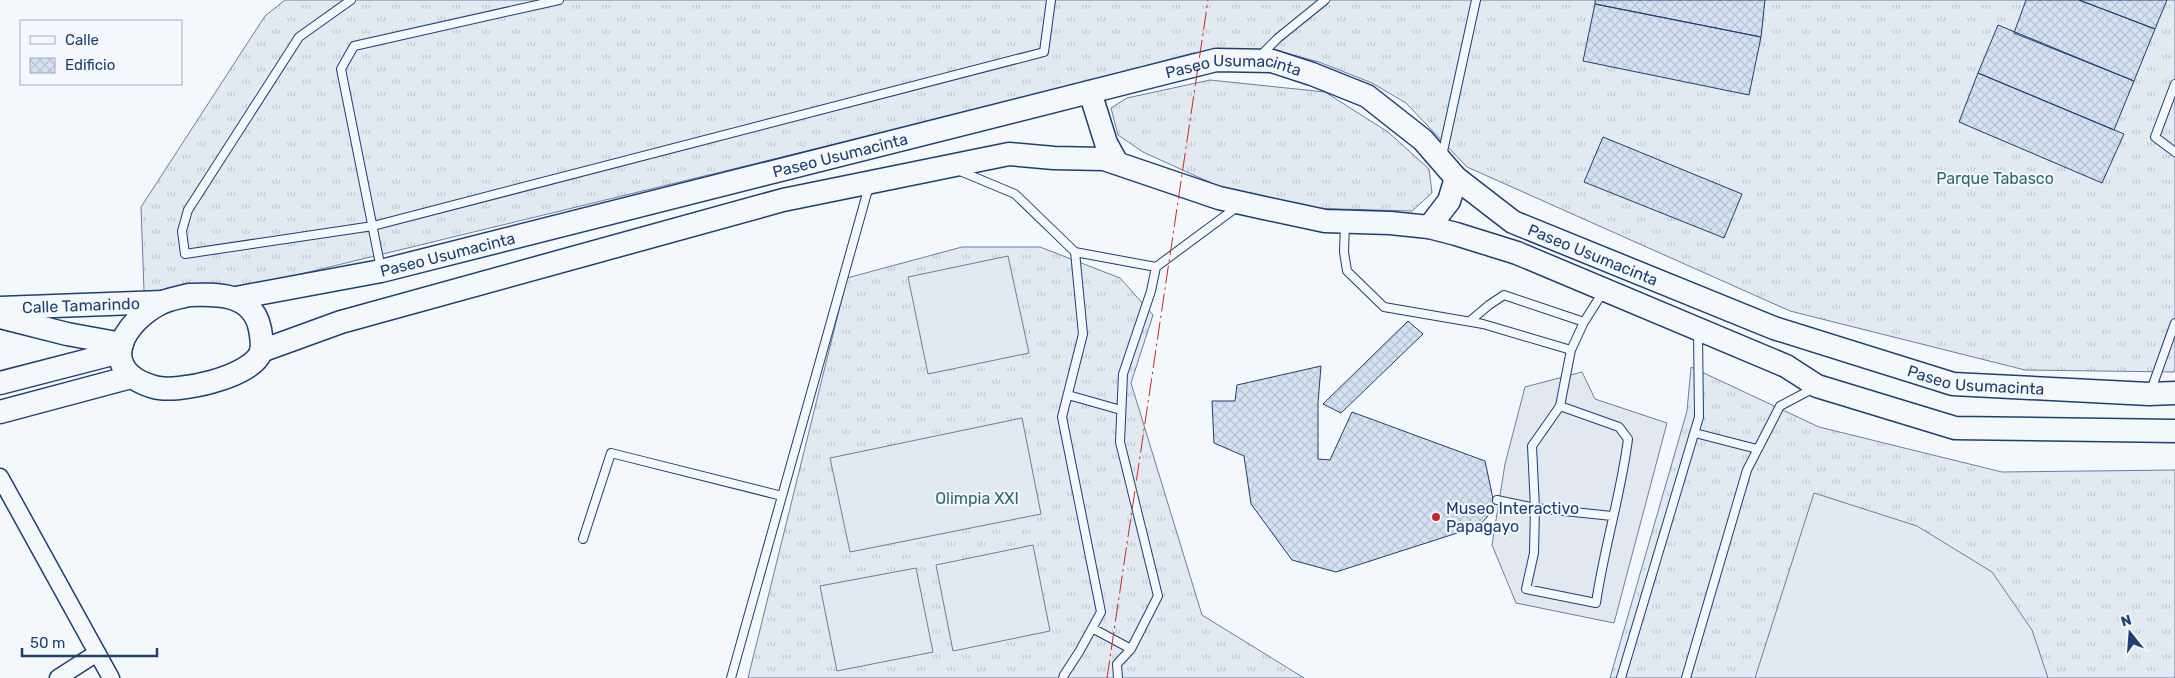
<svg xmlns="http://www.w3.org/2000/svg" width="2175" height="678" viewBox="0 0 2175 678" font-family="Rubik,sans-serif">
<style>
.grass{fill:url(#grass-tufts);stroke:#687fa3}
.pitch{fill:#e3e9f0;stroke:#687fa3}
.parking{fill:#e3e8f0;stroke:#687fa3}
.building{fill:url(#building-cross-hatch);stroke:#1d3f73}
.lines{fill:none;stroke-linecap:round;stroke-linejoin:round}
.lane-casing{stroke:#1d3f73;stroke-width:10}
.street-casing{stroke:#1d3f73;stroke-width:19}
.secondary-casing{stroke:#1d3f73;stroke-width:25}
.lane{stroke:#f4f7fb;stroke-width:8}
.street{stroke:#f4f7fb;stroke-width:16}
.secondary{stroke:#f4f7fb;stroke-width:22}
.power{stroke:#c62828;stroke-width:1;stroke-dasharray:18 4 2.5 4;stroke-linecap:butt}
.poi-dot{fill:#c62828;stroke:#f4f7fb;stroke-width:2}
.labels{text-anchor:middle;dominant-baseline:central;stroke-width:4;stroke-linejoin:round;paint-order:stroke}
.street-label{font-size:16px;fill:#1d3f73;stroke:#f4f7fb}
.park-label{font-size:16px;fill:#2c6c60;stroke:#f4f7fb}
.poi-label{font-size:16px;fill:#1d3f73;stroke:#f4f7fb;text-anchor:start}
</style>
<defs>
<pattern id="grass-tufts" width="24" height="20" patternUnits="userSpaceOnUse" patternTransform="scale(1.25)"><rect width="24" height="20" fill="#e3e9f0"/><path d="M3 7l-1-3M5 7V3M7 7l1-3M15 17l-1-3M17 17v-4M19 17l1-3" fill="none" stroke="#c2c9d1"/></pattern>
<pattern id="building-cross-hatch" width="8" height="8" patternUnits="userSpaceOnUse" patternTransform="scale(1.25)"><rect width="8" height="8" fill="#d5e0f0"/><path d="M0 0l8 8M0 8l8-8" fill="none" stroke="#b6c1d1"/></pattern>
</defs>
<rect width="100%" height="100%" fill="#f4f7fb"/>
<path class="grass" d="M285,0h1890v369l-1,3 -149,-2 -235,-59 -323,-144 -61,-64 -34,-20 -53,-21 -48,-13 -78,4 -188,50 -758,184 -103,4 -3,-84 124,-191z
M1210,80l115,12 63,40 41,37 3,24 -20,18 -110,-3 -82,-21 -77,-35 -25,-17 -7,-27 16,-10z
M962,247h78l80,31 33,37 -22,68 71,232 102,63h-556l99,-400z
M1691,367l128,60 183,45 173,-2v208h-565l77,-267z"/>
<path class="pitch" d="M1008,256l21,97 -101,21 -20,-97z
M1022,418l19,96 -191,38 -20,-94z
M1814,493l103,33 75,46 40,58 16,48h-293z
M1033,545l17,86 -97,20 -17,-86z
M916,568l17,84 -96,19 -17,-85z"/>
<path class="parking" d="M1582,372l13,27 72,24 -53,200 -98,-20 -24,-58 13,-81 20,-77z"/>
<path class="building" d="M1595,0h170l-4,37 -166,-33z
M2026,0h53l76,29 -21,52 -120,-48z
M2079,0h88l-12,29z
M1595,4l166,33 -12,58 -166,-34z
M1998,25l136,56 -20,49 -136,-57z
M1978,73l146,61 -22,49 -143,-61z
M1603,137l139,57 -18,44 -140,-56z
M1408,321l15,13 -82,79 -18,-9z
M1321,366l-3,37v56l12,1 22,-48 133,49 10,47 -16,18 -143,46 -44,-12 -41,-56 -7,-48 -30,-13 -2,-42h23l2,-16z"/>
<g class="lines">
<g class="lane-casing">
<path id="lane" d="M351,0l-52,37 -111,173 -6,21 3,23 188,-28 671,-174 7,-52
M1260,56l18,-18 47,-38
M2175,84l-20,53 20,15
M1442,156l34,-156
M960,171l55,23 60,58 81,15 81,-60
M1345,223l-1,29 3,19 37,36 99,17 88,26
M381,269l-40,-200 13,-23 205,-46
M1470,321l19,-16 15,-10 80,27
M2151,390l24,-67
M1068,395l53,15
M1560,406l59,21 9,12c-7,55 -24,109 -32,164l-70,-14 8,-36 1,-45 -3,-62z
M1560,406l11,-56 13,-28 19,-30
M1695,433l62,16
M1497,500l38,8 77,8
M583,539l28,-86 171,43
M1092,628l39,21
M731,678l138,-492
M1063,678l1,-3 15,-23 22,-40 -39,-195 21,-83 -8,-82
M1118,678l-1,-14 14,-15 27,-53 -38,-154 3,-68 28,-83 5,-24
M1621,678l78,-261 -1,-84
M1686,678l61,-208 33,-64 34,-18"/>
</g>
<g class="street-casing">
<path id="street" d="M0,477l111,201
M58,678l39,-25"/>
</g>
<g class="secondary-casing">
<g id="secondary">
<path d="M1090,92l16,51 11,20"/>
<path d="M1429,227l20,-26 7,-23"/>
<path d="M189,295c28,-1 64,-2 71,34 1,6 3,16 1,23 -9,25 -84,42 -107,35 -59,-17 -31,-66 9,-85 7,-3 17,-5 26,-7z"/>
<path id="s1" d="M236,298l145,-27 835,-211 56,1 40,13 55,22 56,44 33,38 57,44 261,106 179,56 196,10 26,-1"/>
<path id="s2" d="M0,308l163,-6"/>
<path d="M0,317l67,17 55,10"/>
<path d="M261,351l80,-29 442,-122 226,-46 45,4 50,1 115,39 45,10 61,13 65,2 39,4 27,7 61,19 269,113 31,20 138,42 220,3"/>
<path d="M0,383l120,-31"/>
<path d="M0,412l131,-35"/>
</g>
</g>
<use href="#lane" class="lane"/>
<use href="#street" class="street"/>
<use href="#secondary" class="secondary"/>
<path class="power" d="M1107,678l101,-678"/>
</g>
<circle class="poi-dot" cx="1436" cy="517" r="5"/>
<g class="labels">
<g class="street-label">
<text stroke="none"><textPath href="#s1" startOffset="1026">Paseo Usumacinta</textPath></text>
<text stroke="none"><textPath href="#s1" startOffset="621">Paseo Usumacinta</textPath></text>
<text stroke="none"><textPath href="#s1" startOffset="216">Paseo Usumacinta</textPath></text>
<text stroke="none"><textPath href="#s1" startOffset="1446">Paseo Usumacinta</textPath></text>
<text stroke="none"><textPath href="#s2" startOffset="81">Calle Tamarindo</textPath></text>
<text stroke="none"><textPath href="#s1" startOffset="1851">Paseo Usumacinta</textPath></text>
</g>
<g class="park-label">
<text x="1995" y="178">Parque Tabasco</text>
<text x="977" y="498">Olimpia XXI</text>
</g>
<g class="poi-label">
<text x="1446" y="508">Museo Interactivo<tspan x="1446" dy="18">Papagayo</tspan></text>
</g>
</g>
<rect x="20" y="20" width="162" height="65" fill="#f4f7fb" stroke="#9eadc5"/>
<rect x="30" y="36" width="25" height="8" fill="#f4f7fb" stroke="#9eadc5"/>
<text x="65" y="45" font-size="15" fill="#1d3f73">Calle</text>
<rect x="30" y="58" width="25" height="15" fill="url(#building-cross-hatch)" stroke="#9eadc5"/>
<text x="65" y="70" font-size="15" fill="#1d3f73">Edificio</text>
<g transform="translate(2130 633) rotate(343)" stroke="#f4f7fb" stroke-width="4" paint-order="stroke">
<path d="M0-4L9 19L0 12L-9 19Z" fill="#1d3f73"/>
<text y="-8" font-size="14" font-weight="bold" text-anchor="middle" fill="#1d3f73">N</text>
</g>
<path d="M22 648v8h135v-8" fill="none" stroke="#1d3f73" stroke-width="2.5"/>
<text x="30" y="648" font-size="15" fill="#1d3f73" stroke="#f4f7fb" stroke-width="4" paint-order="stroke">50 m</text>
</svg>
